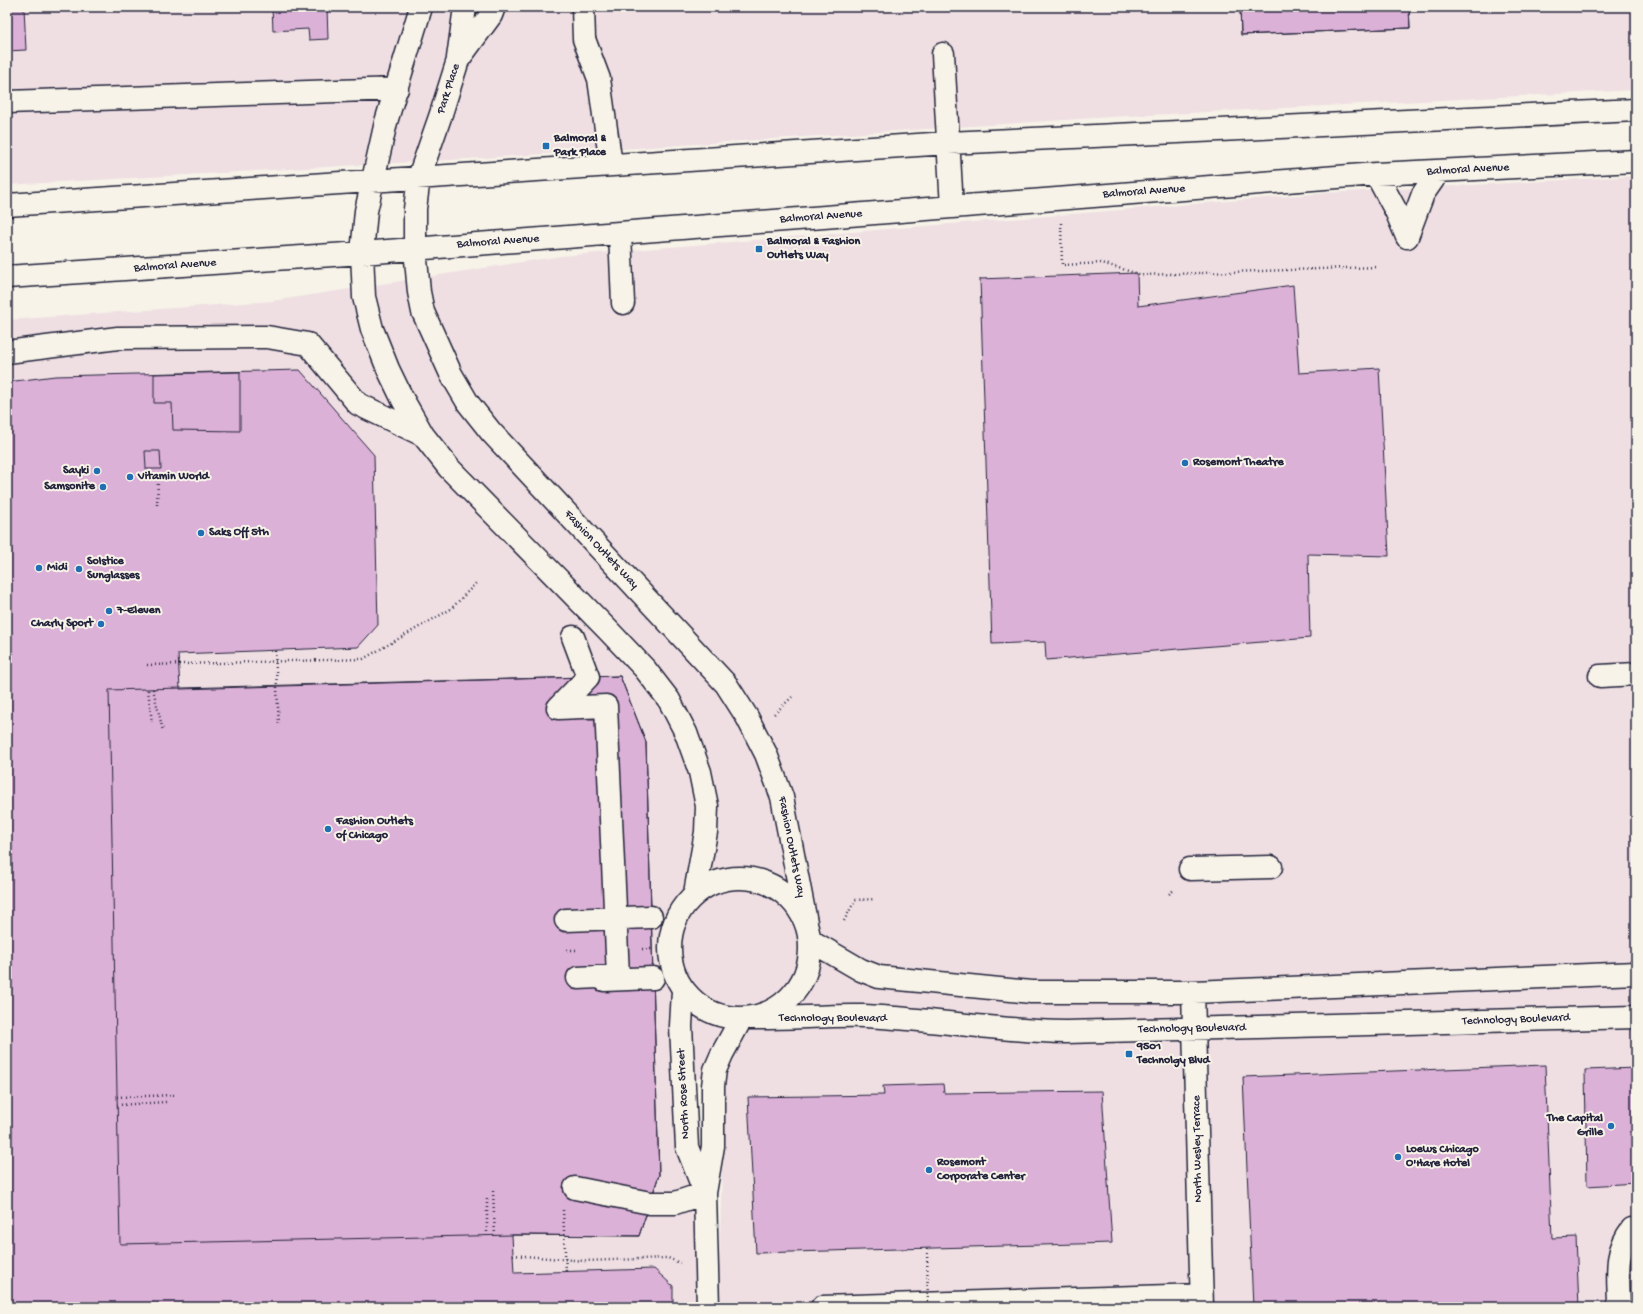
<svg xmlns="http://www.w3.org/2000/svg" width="1643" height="1314" viewBox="0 0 1643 1314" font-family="'Gochi Hand',sans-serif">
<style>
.built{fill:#efdfe3}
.building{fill:#dcb1d7;stroke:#22223b}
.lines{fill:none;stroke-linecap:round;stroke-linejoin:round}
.minor-casing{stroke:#22223b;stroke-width:25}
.path{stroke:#22223b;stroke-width:2.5;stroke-dasharray:1 3;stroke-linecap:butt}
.minor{stroke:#f7f3e8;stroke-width:22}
.path-bridge{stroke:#22223b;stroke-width:2.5;stroke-dasharray:1 3;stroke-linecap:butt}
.poi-dot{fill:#1f6fb2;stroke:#f7f3e8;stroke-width:1.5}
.labels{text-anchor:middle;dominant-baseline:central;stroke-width:4;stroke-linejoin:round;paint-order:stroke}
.street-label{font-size:12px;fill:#22223b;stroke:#f7f3e8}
.poi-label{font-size:12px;font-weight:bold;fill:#22223b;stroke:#f7f3e8;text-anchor:start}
</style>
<rect width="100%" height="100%" fill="#f7f3e8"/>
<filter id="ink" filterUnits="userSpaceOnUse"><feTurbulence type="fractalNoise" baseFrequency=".025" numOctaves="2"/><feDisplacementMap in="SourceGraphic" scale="8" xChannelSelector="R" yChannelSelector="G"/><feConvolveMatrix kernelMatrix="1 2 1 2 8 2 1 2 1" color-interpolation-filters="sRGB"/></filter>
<g filter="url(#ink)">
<path class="built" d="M7,7h1629v83l-526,27 -642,42 -461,26z
M1636,176v1131h-916l-1,-41 6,-190 -31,3 7,228h-694v-987l265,-19 289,-45 764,-63z"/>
<path class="building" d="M7,7h17l2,43 -19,1z
M272,7h55l1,32 -19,1 -1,-11 -35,2z
M1240,7h169l1,21 -169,7z
M1240,7h169l1,21 -169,7z
M1137,273l1,33 155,-21 6,88 80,-5 10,188 -81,-2 2,84 -264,22 -1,-18 -53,2 -12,-365z
M300,370l74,85 4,170 -20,22 -180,7 2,35 440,-13 26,66 13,433 -20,61 -127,-1 2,38 140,-4 19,17v21h-666v-925l48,-6z
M240,372v59l-67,-1 -1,-27h-18v-29z
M145,451h15l1,18h-15z
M620,676l26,66 13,433 -20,61 -127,-1 -392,9 -11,-554z
M1545,1065l7,173 24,-1 3,70h-326l-10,-230z
M1636,1068v115l-49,3 -2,-116z
M943,1084l1,9 158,-2 10,152 -356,10 -8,-156 136,-2 -1,-9z"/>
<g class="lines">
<g class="minor-casing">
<path id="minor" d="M421,7l-35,115 -20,89 -4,42 2,44 8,32 16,40 15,31 20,35 26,33 157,160 39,41 24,31 17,33 14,39 7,34 -1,26 -11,61
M494,7l-3,8 -33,45 -18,57 -21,60 -4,32v40l4,43 4,20 28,62 17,29 23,29 235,252 21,33 19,37 16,43 24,125
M583,7l1,32 15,40 12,86
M943,54l9,153
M458,58l7,-51
M7,102l390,-13
M1376,174l20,37 11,26 16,-43 16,-23
M7,205l941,-62 688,-33
M620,233l3,70
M7,277l355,-24 1014,-79 260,-13
M7,352l111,-14 149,-1 41,7 50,60 65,31
M1600,676l36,-2
M558,708l48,-2 12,270 -40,2
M558,708l30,-31 -15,-40
M1190,869l81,-2
M670 948a70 70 0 1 1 140 0a70 70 0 1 1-140 0Z
M566,920l85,-3
M811,941l50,29 18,7 152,15h162l443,-19
M604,980l49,-2
M683,991l-2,35 6,121 18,46
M1193,992l9,315
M749,1018c38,1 77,-3 116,-2 67,3 133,15 201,16l570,-15
M575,1188l75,15h25l30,-10
M708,1307l-3,-114 8,-47v-60l2,-16 7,-16 19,-35
M822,1307l379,-12
M1619,1307c0,-29 -6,-54 13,-78h4"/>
</g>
<path class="path" d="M1061,223l1,42 40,-2 40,12 236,-8
M157,505l1,-24
M275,651l4,75
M147,665l216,-6 88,-50 26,-27
M153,689l10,42
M148,690l4,32
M774,714l18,-17
M1169,894l6,-5
M844,921l11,-21 20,-1
M642,949h10
M567,950h12
M117,1097l58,-2
M117,1105l49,-3
M493,1191l2,45
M487,1199v39
M563,1210l3,62
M513,1255l72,6 83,-3 12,5"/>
<use href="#minor" class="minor"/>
<path class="path-bridge" d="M927,1249l1,58"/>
</g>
</g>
<g class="poi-dot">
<rect x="542" y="142" width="8" height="8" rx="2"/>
<rect x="755" y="245" width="8" height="8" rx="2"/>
<circle cx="1185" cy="463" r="4"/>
<circle cx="97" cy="471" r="4"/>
<circle cx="130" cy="477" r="4"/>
<circle cx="103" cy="487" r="4"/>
<circle cx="201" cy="533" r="4"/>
<circle cx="39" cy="568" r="4"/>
<circle cx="79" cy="569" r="4"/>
<circle cx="109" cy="611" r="4"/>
<circle cx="101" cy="624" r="4"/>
<circle cx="328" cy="829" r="4"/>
<rect x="1125" y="1050" width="8" height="8" rx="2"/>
<circle cx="1611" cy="1126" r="4"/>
<circle cx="1398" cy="1157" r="4"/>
<circle cx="929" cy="1170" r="4"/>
</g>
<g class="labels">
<g class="street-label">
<text transform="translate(449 89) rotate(-72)">Park Place</text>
<text transform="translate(1468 170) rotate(-3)">Balmoral Avenue</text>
<text transform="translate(1144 192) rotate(-4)">Balmoral Avenue</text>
<text transform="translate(821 217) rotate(-4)">Balmoral Avenue</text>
<text transform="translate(498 242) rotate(-4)">Balmoral Avenue</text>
<text transform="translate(175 266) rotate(-4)">Balmoral Avenue</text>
<text transform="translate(601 550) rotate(47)">Fashion Outlets Way</text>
<text transform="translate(791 847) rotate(79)">Fashion Outlets Way</text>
<text x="833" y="1019">Technology Boulevard</text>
<text transform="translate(1516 1020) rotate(-2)">Technology Boulevard</text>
<text transform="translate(1192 1029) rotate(-1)">Technology Boulevard</text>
<text transform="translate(684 1094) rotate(-93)">North Rose Street</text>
<text transform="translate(1198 1149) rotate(-91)">North Wesley Terrace</text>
</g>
<g class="poi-label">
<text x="554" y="139">Balmoral &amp;<tspan x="554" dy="14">Park Place</tspan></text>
<text x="767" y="242">Balmoral &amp; Fashion<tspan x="767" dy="14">Outlets Way</tspan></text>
<text x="1193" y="463">Rosemont Theatre</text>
<text x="89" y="471" text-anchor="end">Sayki</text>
<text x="138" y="477">Vitamin World</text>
<text x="95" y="487" text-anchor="end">Samsonite</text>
<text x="209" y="533">Saks Off 5th</text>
<text x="87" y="562">Solstice<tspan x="87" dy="14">Sunglasses</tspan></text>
<text x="47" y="568">Midi</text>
<text x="117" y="611">7-Eleven</text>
<text x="93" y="624" text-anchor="end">Charly Sport</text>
<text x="336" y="822">Fashion Outlets<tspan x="336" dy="14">of Chicago</tspan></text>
<text x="1137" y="1047">9501<tspan x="1137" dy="14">Technolgy Blvd</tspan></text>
<text x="1603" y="1119" text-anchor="end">The Capital<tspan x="1603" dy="14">Grille</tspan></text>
<text x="1406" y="1150">Loews Chicago<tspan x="1406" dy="14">O'Hare Hotel</tspan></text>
<text x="937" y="1163">Rosemont<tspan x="937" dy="14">Corporate Center</tspan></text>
</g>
</g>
<rect width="1643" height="1314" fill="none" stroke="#f7f3e8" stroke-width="24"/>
<rect x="12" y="12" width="1619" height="1290" fill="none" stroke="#22223b" stroke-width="1.5" filter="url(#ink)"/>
</svg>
